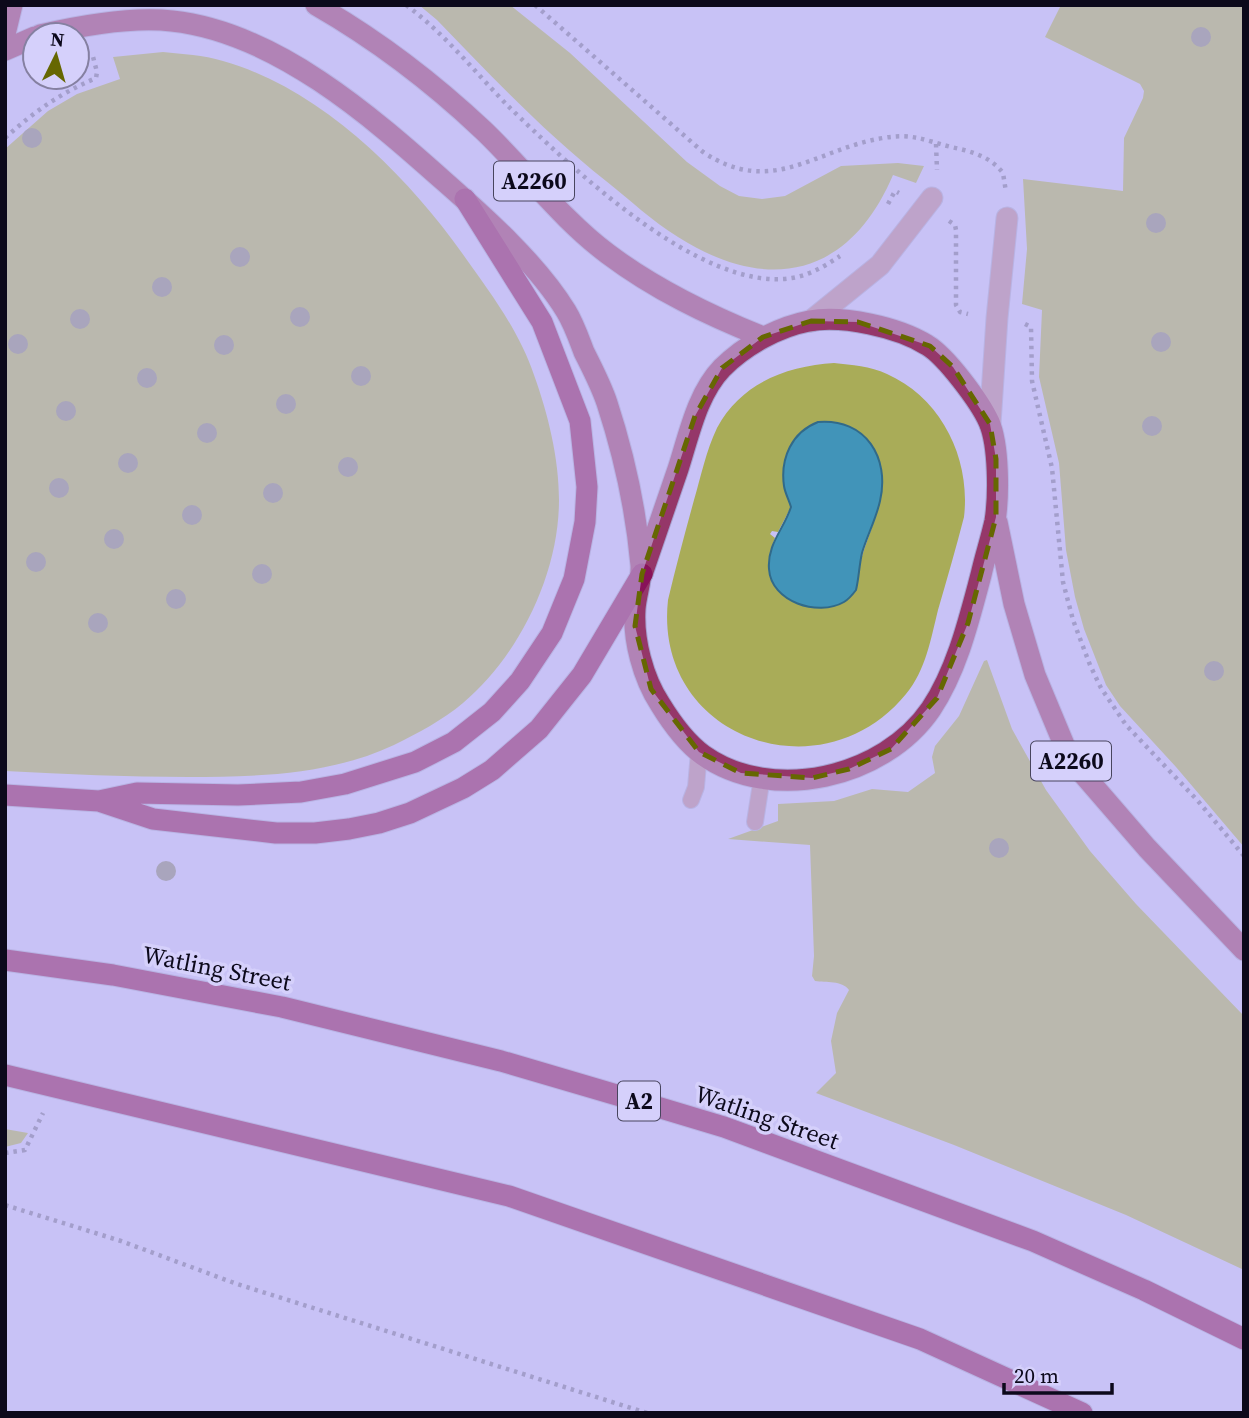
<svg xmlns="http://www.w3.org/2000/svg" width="1249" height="1418" viewBox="0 0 1249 1418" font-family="'Source Serif 4',serif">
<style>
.green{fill:#a9ac58;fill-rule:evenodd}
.water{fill:#4194b9;stroke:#316a8a;stroke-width:2}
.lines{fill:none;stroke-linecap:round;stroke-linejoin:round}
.lane-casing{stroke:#a6a1cf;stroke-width:18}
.street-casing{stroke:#a6a1cf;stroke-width:23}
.primary-casing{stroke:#a6a1cf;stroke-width:23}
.highway-casing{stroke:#a6a1cf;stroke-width:23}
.path{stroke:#767197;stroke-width:4.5;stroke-dasharray:3.5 5;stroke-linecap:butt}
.lane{stroke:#b27d95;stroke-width:16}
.street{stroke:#b27d95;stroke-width:21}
.primary{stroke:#953769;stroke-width:21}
.highway{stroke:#881259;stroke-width:21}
.tree{fill:#838178}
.marked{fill:none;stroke:#666701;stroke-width:5;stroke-dasharray:14 9;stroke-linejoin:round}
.labels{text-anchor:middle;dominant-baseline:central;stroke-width:7;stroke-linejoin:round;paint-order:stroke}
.shield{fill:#d5d0fb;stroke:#48455e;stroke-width:2}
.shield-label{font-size:23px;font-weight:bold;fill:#0c091b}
.street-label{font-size:24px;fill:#0c091b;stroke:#d5d0fb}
</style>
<rect width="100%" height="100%" fill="#c8c2f6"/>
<path class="green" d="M419,5h91l60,48 117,109 33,24 19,10 23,3 23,-3 56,-30 57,-3 26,3 -8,17 -23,-8c-43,101 -124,120 -215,62 -26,-16 -48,-37 -72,-56 -61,-48 -115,-105 -169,-161z
M1061,5h183v842l-68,-80 -56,-61 -14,-21 -22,-56 -9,-32 -9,-47 -7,-87 -20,-86 3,-67 -20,-6 5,-55 -4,-70 100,12 1,-53 19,-40 1,-7 -4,-7 -95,-47z
M163,52c20,2 40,3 60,9 96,27 182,112 239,192 27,38 57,77 72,122 14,39 25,83 25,125 0,74 -40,156 -96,203 -20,17 -45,30 -69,42 -64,30 -136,32 -206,32 -61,0 -122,-3 -183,-6v-622l43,-38 29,-17 43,-15 -7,-22z
M834,363c18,2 36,3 53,11 54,24 84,84 77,143 -8,31 -17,62 -26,93 -7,28 -12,60 -32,84 -85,104 -253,43 -238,-94 8,-34 17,-67 26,-100 7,-24 12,-49 23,-72 24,-45 70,-62 117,-65zM818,422c46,-4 72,37 62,79 -5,22 -15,42 -20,63 -3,8 -2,18 -4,26 -34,39 -106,8 -81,-52l-5,-4 2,-3 6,1 13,-25 -8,-23 2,-21z
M987,660l25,69 34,61 44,61 46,53 108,112v254l-118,-55 -172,-70 -138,-52 20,-20 -5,-32 6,-28 12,-23c-7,-10 -23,-7 -34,-9l-3,-5 2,-20 -4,-111 -82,-6 50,-18v-17l56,-3 38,-12 36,3 27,-19 -3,-16 3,-11 24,-30 25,-55z
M5,1129l23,4 -7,10 -16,4z"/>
<path class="water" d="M818,422c48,-4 72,36 62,79 -4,18 -13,35 -18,52 -3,13 -3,25 -6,37 -3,4 -7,9 -12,12 -26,15 -73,0 -75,-33 -2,-25 15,-40 22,-62 -2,-7 -6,-14 -7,-21 -4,-28 8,-54 34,-64z"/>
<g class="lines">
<g class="lane-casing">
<path id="lane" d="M691,800l5,-13 3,-35
M755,822l7,-45"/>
</g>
<g class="street-casing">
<path id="street" d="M811,321l69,-56 52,-67
M990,424l7,-106 10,-100"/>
</g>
<g class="primary-casing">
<path id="primary" d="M316,5c61,35 116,77 167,125 42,40 78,89 125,124 48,36 100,61 155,83
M5,34l7,-29
M40,35c39,-9 92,-19 132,-14 103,11 199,95 273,161 42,37 92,82 121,129 8,13 13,28 18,41 8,16 17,33 23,51 17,52 29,107 34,162 1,15 -5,29 -6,44 -2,31 8,69 25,95 11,18 25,38 43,51 69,49 181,23 228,-46 26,-39 38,-89 50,-134 4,-18 10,-36 14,-54 4,-25 4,-76 -6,-99 -9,-20 -43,-66 -62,-77 -29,-18 -84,-30 -118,-24 -31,6 -64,24 -87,47 -25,26 -33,67 -44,101 -12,35 -24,70 -36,105
M5,50l30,-13
M997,522l17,82 21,71 35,84 77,89 97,102"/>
</g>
<g class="highway-casing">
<path id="highway" d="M5,795l94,6 54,18 123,14h39l34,-4 30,-6 31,-10 53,-25 29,-18 47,-41 43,-54 60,-101
M99,801l38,-8 101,2 63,-3 44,-8 70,-22 39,-20 38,-30 28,-31 32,-48 22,-54 11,-57 2,-35 -7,-66 -38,-99 -77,-123
M5,960l108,15 169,32 219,54 143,42 80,24 309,114 111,49 100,49
M5,1075l504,121 411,143 162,74"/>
</g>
<path class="path" d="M406,5c38,28 69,67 102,101 61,59 192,187 284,172 18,-3 33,-12 48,-22
M535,5l168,147c69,46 112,-3 180,-14 29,-5 41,2 68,9 19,4 39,9 52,26l3,19
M5,138c30,-27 54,-44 91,-60l1,-6 -5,-19
M936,144l1,26
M888,204l7,-13 4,2
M949,221l6,4 1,5v75l4,7 8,2
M1025,324l6,3 1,54 20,87 11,114 10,38 17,45 11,23 25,37 72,76 46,55
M5,1153l20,-3 18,-37
M5,1205l116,36 116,43 410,129"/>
<use href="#lane" class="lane"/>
<use href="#street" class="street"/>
<use href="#primary" class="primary"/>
<use href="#highway" class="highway"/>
</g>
<g class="tree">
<circle cx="1201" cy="37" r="10"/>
<circle cx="32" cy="138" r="10"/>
<circle cx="1156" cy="223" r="10"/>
<circle cx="240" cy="257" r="10"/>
<circle cx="162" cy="287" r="10"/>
<circle cx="300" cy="317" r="10"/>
<circle cx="80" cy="319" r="10"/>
<circle cx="1161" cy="342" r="10"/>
<circle cx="18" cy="344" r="10"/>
<circle cx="224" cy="345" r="10"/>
<circle cx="361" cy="376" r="10"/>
<circle cx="147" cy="378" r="10"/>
<circle cx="286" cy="404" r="10"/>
<circle cx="66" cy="411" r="10"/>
<circle cx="1152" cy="426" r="10"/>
<circle cx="207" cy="433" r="10"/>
<circle cx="128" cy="463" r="10"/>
<circle cx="348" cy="467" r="10"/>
<circle cx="59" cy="488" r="10"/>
<circle cx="273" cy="493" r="10"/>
<circle cx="192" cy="515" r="10"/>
<circle cx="114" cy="539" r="10"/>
<circle cx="36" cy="562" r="10"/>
<circle cx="262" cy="574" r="10"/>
<circle cx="176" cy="599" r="10"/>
<circle cx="98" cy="623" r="10"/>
<circle cx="1214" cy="671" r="10"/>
<circle cx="999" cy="848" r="10"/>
<circle cx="166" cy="871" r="10"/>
</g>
<path d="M0 0H1249V1418H0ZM811,321l47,1 72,24 23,21 37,57 6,35v58l-28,106 -31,75 -46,51 -42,20 -37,9 -71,-5 -42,-21 -48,-63 -16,-63 7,-52 53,-158 27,-48 41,-31z" fill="#c8c2f6" fill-opacity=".55" fill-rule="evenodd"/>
<path class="marked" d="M811,321l47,1 72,24 23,21 37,57 6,35v58l-28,106 -31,75 -46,51 -42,20 -37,9 -71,-5 -42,-21 -48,-63 -16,-63 7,-52 53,-158 27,-48 41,-31z"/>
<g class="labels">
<g class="shield">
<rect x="494" y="161.5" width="80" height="39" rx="5"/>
<rect x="1031" y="741.5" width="80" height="39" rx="5"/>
<rect x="618" y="1081.5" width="42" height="39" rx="5"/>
</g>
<g class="shield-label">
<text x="534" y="181">A2260</text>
<text x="1071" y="761">A2260</text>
<text x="639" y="1101">A2</text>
</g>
<g class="street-label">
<text transform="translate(217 968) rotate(11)">Watling Street</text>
<text transform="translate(767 1117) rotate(19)">Watling Street</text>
</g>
</g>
<rect width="1249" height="1418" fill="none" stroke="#0c091b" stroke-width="14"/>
<g transform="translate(56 56) rotate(5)"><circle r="33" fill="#d5d0fb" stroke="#8580a1" stroke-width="2"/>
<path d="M0-5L12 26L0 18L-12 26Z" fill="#666701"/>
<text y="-10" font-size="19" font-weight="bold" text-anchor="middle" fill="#0c091b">N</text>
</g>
<path d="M1004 1383v10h108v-10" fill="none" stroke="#0c091b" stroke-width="3.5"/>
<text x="1014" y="1383" font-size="21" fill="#0c091b" stroke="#d5d0fb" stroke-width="5" paint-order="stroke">20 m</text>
</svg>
